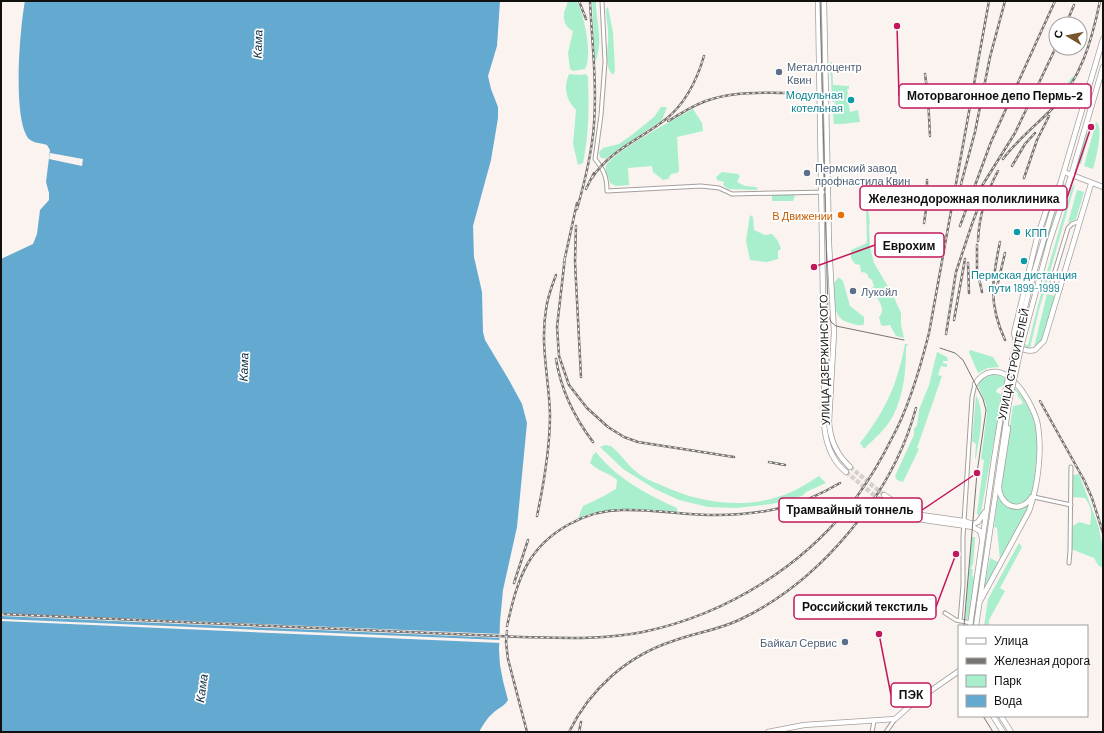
<svg xmlns="http://www.w3.org/2000/svg" width="1104" height="733" viewBox="0 0 1104 733" font-family="Barlow,sans-serif">
<style>
.green{fill:#a9efcd}
.water{fill:#64a9d0}
.pier{fill:#faf3ef}
.lines{fill:none;stroke-linecap:round;stroke-linejoin:round}
.secondary-tunnel{stroke:#d7d1cd;stroke-width:4.5;stroke-dasharray:4.5 2;stroke-linecap:butt}
.street-casing{stroke:#a59f9b;stroke-width:5}
.secondary-casing{stroke:#a59f9b;stroke-width:6}
.street{stroke:#fff;stroke-width:3}
.secondary{stroke:#fff;stroke-width:4.5}
.tram{stroke:#787472;stroke-width:1}
.rail-casing{stroke:#787472;stroke-width:2.5}
.rail{stroke:#fff;stroke-width:1;stroke-dasharray:3;stroke-linecap:butt}
.secondary-bridge-casing{stroke:#a59f9b;stroke-width:6;stroke-linecap:butt}
.secondary-bridge{stroke:#fff;stroke-width:4.5}
.service-dot{fill:#5c6f8a;stroke:#fff;stroke-width:1.5}
.culture-dot{fill:#0f9aa8;stroke:#fff;stroke-width:1.5}
.food-dot{fill:#e8710a;stroke:#fff;stroke-width:1.5}
.labels{text-anchor:middle;dominant-baseline:central;stroke-width:3.5;stroke-linejoin:round;paint-order:stroke}
.service-label{font-size:11px;fill:#4e5e75;stroke:#fff;text-anchor:start}
.culture-label{font-size:11px;fill:#0d838f;stroke:#fff;text-anchor:end}
.food-label{font-size:11px;fill:#c56008;stroke:#fff;text-anchor:end}
.street-label{font-size:11px;fill:#12100f;stroke:#fff}
.water-label{font-size:12px;font-style:italic;fill:#0d2d3e;stroke:#fff}
.leader{fill:none;stroke:#c2185b;stroke-width:1.5}
.callout-dot{fill:#c2185b;stroke:#fff;stroke-width:1.5}
.callout{fill:#fff;stroke:#c2185b;stroke-width:1.5}
.callout-label{font-size:12px;text-anchor:middle;font-weight:bold;fill:#12100f}
</style>
<rect width="100%" height="100%" fill="#faf3ef"/>
<path class="green" d="M567,1h10c7,15 16,53 8,68l-12,2 -3,-2 -2,-16 5,-22c-6,-3 -10,-9 -9,-17 0,-5 4,-7 3,-13z
M592,1h4c0,22 8,40 -1,62z
M608,7l5,25 2,39 -2,4c-10,-9 -4,-29 -5,-41 0,-8 -2,-17 -2,-25z
M832,62l1,23 16,1v3h-2l1,5 -1,1 3,17 8,-2 2,12 -18,2h-8l-2,-18 4,-3 -4,-2 -1,-24 -2,-14z
M569,74l11,1 6,-1 2,3c1,29 1,57 -5,86l-5,2 -5,-21 3,-34c-10,-11 -13,-21 -7,-36z
M1072,77h2l-1,3 -14,19 -4,-7 4,-3 5,-1z
M661,107h6l-5,13 -57,39 -5,-2 -1,-5 4,-4 16,-4 14,-10 21,-17z
M693,109l9,14 1,8 -26,6 2,34 -2,2 -6,1 -3,5 -5,1 -10,-8 -1,-6 -24,2 1,17 -13,1 -6,-3c-1,-5 -6,-12 -4,-17 5,-13 72,-49 87,-57z
M1096,122c8,4 0,37 -3,47l-9,-3z
M1086,133h3l-8,31 -4,-1z
M722,172l16,2 2,2 -3,6 8,4 11,1 2,1 -2,2 -28,-1 -5,-4 1,-3 -7,-2 -1,-3z
M1063,183l2,1 -23,72h-1z
M1075,184l-36,126 -9,38 -5,-1 1,-3 2,1c13,-54 28,-106 44,-158z
M1077,190l7,2 -8,27 -8,4z
M772,194l22,1 1,1 -2,5h-21z
M868,209l2,14 -1,2 1,22 4,16 19,32 8,18v12l3,13 -8,-2 -6,-11 -6,1 -3,-1 -2,-8c9,-9 -4,-20 -8,-29l3,-1 -2,-7 -4,-3v-2l-2,-2 -5,-1 -1,-7 -5,-1 -4,-6v-8l14,-6 2,-2 -1,-31z
M750,215l3,2 1,13 11,5 7,-1 6,7 3,8 -3,2v8l-11,3 -17,-2 -4,-19z
M838,278h2l3,3 7,25 14,11v6l-1,2c-5,1 -9,-1 -13,-2 -19,-4 -15,-25 -16,-40z
M1047,294l8,2 -12,43 -9,8z
M905,344h3l-2,3c0,24 -2,47 -13,69 -7,13 -19,23 -29,33l-4,-6c26,-33 37,-58 45,-99z
M970,350l23,7 6,10 -11,1 -10,5 -9,-21z
M937,352l10,5 1,4h-5v2l4,1v3l-6,-1 -3,9 4,1 -25,72 2,1 -16,33 -6,-2 -2,-4 19,-41v-6l3,-4 2,-15 10,-25z
M997,374c10,4 17,12 23,20 19,26 19,46 15,77 -1,11 -1,21 -7,30 -16,7 -23,5 -27,-13l12,-82 10,-2 -2,-5 -3,-2 -1,-5 -13,-7 -7,4 -1,3 6,3 -22,123 -3,-5 7,-53 -3,-1 6,-46 -1,-9 -8,-18c4,-8 10,-11 19,-12z
M976,395c10,19 3,42 0,63l-1,1 1,-15 -4,-3z
M605,445l6,1c10,8 17,20 28,28 7,5 14,8 22,11 40,19 86,25 128,8 10,-4 20,-11 30,-17l7,7 -20,9 -4,4 -30,8 -36,4 -28,-1 -29,-7 -24,-11 -32,-20 -23,-22z
M596,452c20,26 52,43 81,56v4c-38,-2 -62,-7 -99,6l5,-12 19,-9 14,-8 1,-9c-9,-8 -18,-8 -27,-17l3,-8z
M1079,474l19,51 5,23v20l-5,-3 -4,-7 -23,-9 2,-23 6,-4 11,3c2,-12 2,-17 -5,-27l-13,-1v-22z
M998,495c7,15 18,17 32,9l-30,56 -3,-32 -3,-1z
M972,537h3l-2,28h-1l-1,4h2l-1,6 1,1 1,4 -6,38 -3,2z
M1019,543l3,4 -22,41 5,3 -16,29v6h-5l4,-27z
M990,558l10,5 -16,26z"/>
<path class="water" d="M25,1h475l-3,45 -9,30 3,13 7,18v11l-7,42 -18,66 1,31 8,35 1,40 2,8 24,40 13,24 5,19 -10,104 -14,63 -3,31 -1,29 1,15 3,16 5,19c-3,6 -10,8 -15,13 -6,5 -10,12 -14,19h-478v-473l32,-15 4,-10 3,-24 9,-10v-7l-3,-11 4,-32 -3,-5c-6,-2 -14,-2 -18,-6 -17,-19 -9,-112 -4,-138z"/>
<path class="pier" d="M50,153l33,6 -1,7 -33,-7z
M1,613l500,21v4l-500,-22z
M1,619l500,21v3l-500,-22z"/>
<g class="lines">
<path class="secondary-tunnel" d="M850,467l34,28
M846,472l34,28"/>
<g class="street-casing">
<path id="street" d="M602,1l3,61 -4,53 -6,44c9,11 12,18 12,32l94,-5 18,2 13,6 96,-2
M1060,289l-7,-3 -1,-5 16,-53 4,-4 8,-3
M1034,497l37,8
M1069,563l1,-12 1,-84
M945,613l11,7 15,3
M960,621l3,-36v-48l9,-140 3,-13
M872,732l2,-11
M886,732l9,-13"/>
</g>
<g class="secondary-casing">
<path id="secondary" d="M818,1l5,299c2,18 4,37 3,55 0,37 -13,90 20,117
M824,1l5,243 5,88 -5,90c1,18 8,33 21,45
M1064,172l39,15
M1060,185l-11,17 -12,36 -23,95c2,12 8,20 21,17l9,-9 47,-157
M1017,338l16,-62 70,-237
M1022,343l27,-100 22,-67 32,-109
M975,384c4,-6 9,-11 17,-12 22,-3 43,36 46,54 4,26 0,60 -9,85l-50,92
M1008,428l-9,58c0,20 21,29 33,11
M884,495l25,16 12,4 43,6 9,3 5,-2 7,-10
M880,500l16,11 14,7 63,9 7,4 2,7
M970,626l24,-167 10,-62
M976,626l33,-224
M993,716l10,16
M1001,716l10,16
M768,732l36,-7 91,-6 18,-16 46,-32"/>
</g>
<use href="#street" class="street"/>
<use href="#secondary" class="secondary"/>
<path class="tram" d="M820,1l8,313 3,8 5,4 68,14
M940,348l15,5 8,7 20,39 3,11 -9,63 -13,153
M983,716l10,16"/>
<g class="rail-casing">
<path id="rail" d="M579,1l7,18
M1066,24l8,-19
M925,74l3,23 2,39
M668,121c14,-8 28,-18 44,-22 27,-8 58,-6 86,-6
M1003,159c14,-19 33,-34 50,-51 28,-29 39,-68 47,-107
M1012,166l13,-22 10,-11
M592,178c18,-28 49,-39 74,-59 20,-16 31,-39 38,-63
M1024,178l13,-38 12,-24
M961,184l14,-52 15,-75 15,-56
M586,189l8,-16
M980,189l35,-56 41,-86
M577,209c8,-28 15,-56 17,-85 3,-41 -2,-82 -4,-123
M924,223l3,-20v-23
M576,226l-1,36 6,115
M960,226l31,-84 64,-141
M978,241c1,-26 8,-48 20,-70
M1000,242c-8,38 -12,61 5,98
M977,245v24l5,23
M565,257l-8,70 2,29 10,29 18,23 21,19 16,10 14,5 96,15
M564,262l13,-59
M968,263l1,30
M996,291l9,-38
M954,320l11,-61
M946,334l10,-62 16,-48 9,-24
M556,359c5,31 18,58 37,83
M1040,401l44,79 8,18 11,35
M769,462l16,3
M537,516c7,-33 13,-68 13,-102 -1,-35 -10,-70 -4,-104 1,-12 6,-24 10,-35
M514,583l14,-43
M1,614l521,23c41,1 81,3 121,-5 85,-18 163,-67 215,-137 13,-18 24,-37 34,-57 16,-29 29,-73 37,-105l60,-332
M507,626c5,-22 10,-44 21,-63 19,-32 58,-53 94,-53 31,-1 62,5 94,5 46,0 84,-8 124,-32
M507,631l-1,11 2,17 19,73
M569,732c21,-43 58,-76 104,-91 22,-8 45,-11 66,-21 81,-38 154,-126 177,-212
M579,732l2,-10"/>
</g>
<use href="#rail" class="rail"/>
<g class="secondary-bridge-casing">
<path id="secondary-bridge" d="M1004,397l13,-59
M1009,402l13,-59"/>
</g>
<use href="#secondary-bridge" class="secondary-bridge"/>
</g>
<g class="service-dot">
<circle cx="779" cy="72" r="4"/>
<circle cx="807" cy="173" r="4"/>
<circle cx="853" cy="291" r="4"/>
<circle cx="845" cy="642" r="4"/>
</g>
<g class="culture-dot">
<circle cx="851" cy="100" r="4"/>
<circle cx="1017" cy="232" r="4"/>
<circle cx="1024" cy="261" r="4"/>
</g>
<circle class="food-dot" cx="841" cy="215" r="4"/>
<g class="labels">
<g class="service-label">
<text x="787" y="66">Металлоцентр<tspan x="787" dy="13">Квин</tspan></text>
<text x="815" y="167">Пермский завод<tspan x="815" dy="13">профнастила Квин</tspan></text>
<text x="861" y="291">Лукойл</text>
<text x="837" y="642" text-anchor="end">Байкал Сервис</text>
</g>
<g class="culture-label">
<text x="843" y="94">Модульная<tspan x="843" dy="13">котельная</tspan></text>
<text x="1025" y="232" text-anchor="start">КПП</text>
<text x="1024" y="274" text-anchor="middle">Пермская дистанция<tspan x="1024" dy="13">пути 1899-1999</tspan></text>
</g>
<g class="food-label">
<text x="833" y="215">В Движении</text>
</g>
<g class="street-label">
<text transform="translate(824 360) rotate(-91)">УЛИЦА ДЗЕРЖИНСКОГО</text>
<text transform="translate(1013 364) rotate(-78)">УЛИЦА СТРОИТЕЛЕЙ</text>
</g>
<g class="water-label">
<text transform="translate(257 44) rotate(-88)">Кама</text>
<text transform="translate(243 367) rotate(-88)">Кама</text>
<text transform="translate(201 688) rotate(-82)">Кама</text>
</g>
</g>
<path class="leader" d="M897 26L899 96M1091 127L1067 198M814 267L875 245M977 473L922 510M956 554L936 607M879 634L891 695"/>
<g class="callout-dot">
<circle cx="897" cy="26" r="4"/>
<circle cx="1091" cy="127" r="4"/>
<circle cx="814" cy="267" r="4"/>
<circle cx="977" cy="473" r="4"/>
<circle cx="956" cy="554" r="4"/>
<circle cx="879" cy="634" r="4"/>
</g>
<g class="callout">
<rect x="899" y="84" width="192" height="24" rx="4"/>
<rect x="860" y="186" width="207" height="24" rx="4"/>
<rect x="875" y="233" width="69" height="24" rx="4"/>
<rect x="779" y="498" width="143" height="24" rx="4"/>
<rect x="794" y="595" width="142" height="24" rx="4"/>
<rect x="891" y="683" width="40" height="24" rx="4"/>
</g>
<g class="callout-label">
<text x="995" y="100">Моторвагонное депо Пермь-2</text>
<text x="964" y="203">Железнодорожная поликлиника</text>
<text x="909" y="250">Еврохим</text>
<text x="850" y="514">Трамвайный тоннель</text>
<text x="865" y="611">Российский текстиль</text>
<text x="911" y="699">ПЭК</text>
</g>
<rect width="1104" height="733" fill="none" stroke="#12100f" stroke-width="4"/>
<rect x="958" y="625" width="130" height="92" fill="#ffffff" stroke="#a09f9f"/>
<rect x="966" y="638" width="20" height="6" fill="#ffffff" stroke="#a09f9f"/>
<text x="994" y="645" font-size="12" fill="#12100f">Улица</text>
<rect x="966" y="658" width="20" height="6" fill="#787472" stroke="#a09f9f"/>
<text x="994" y="665" font-size="12" fill="#12100f">Железная дорога</text>
<rect x="966" y="675" width="20" height="12" fill="#a9efcd" stroke="#a09f9f"/>
<text x="994" y="685" font-size="12" fill="#12100f">Парк</text>
<rect x="966" y="695" width="20" height="12" fill="#64a9d0" stroke="#a09f9f"/>
<text x="994" y="705" font-size="12" fill="#12100f">Вода</text>
<g transform="translate(1068 36) rotate(280)"><circle r="19" fill="#ffffff" stroke="#a09f9f"/>
<path d="M0-3L7 15L0 10L-7 15Z" fill="#77552d"/>
<text y="-6" font-size="11" font-weight="bold" text-anchor="middle" fill="#12100f">С</text>
</g>
</svg>
